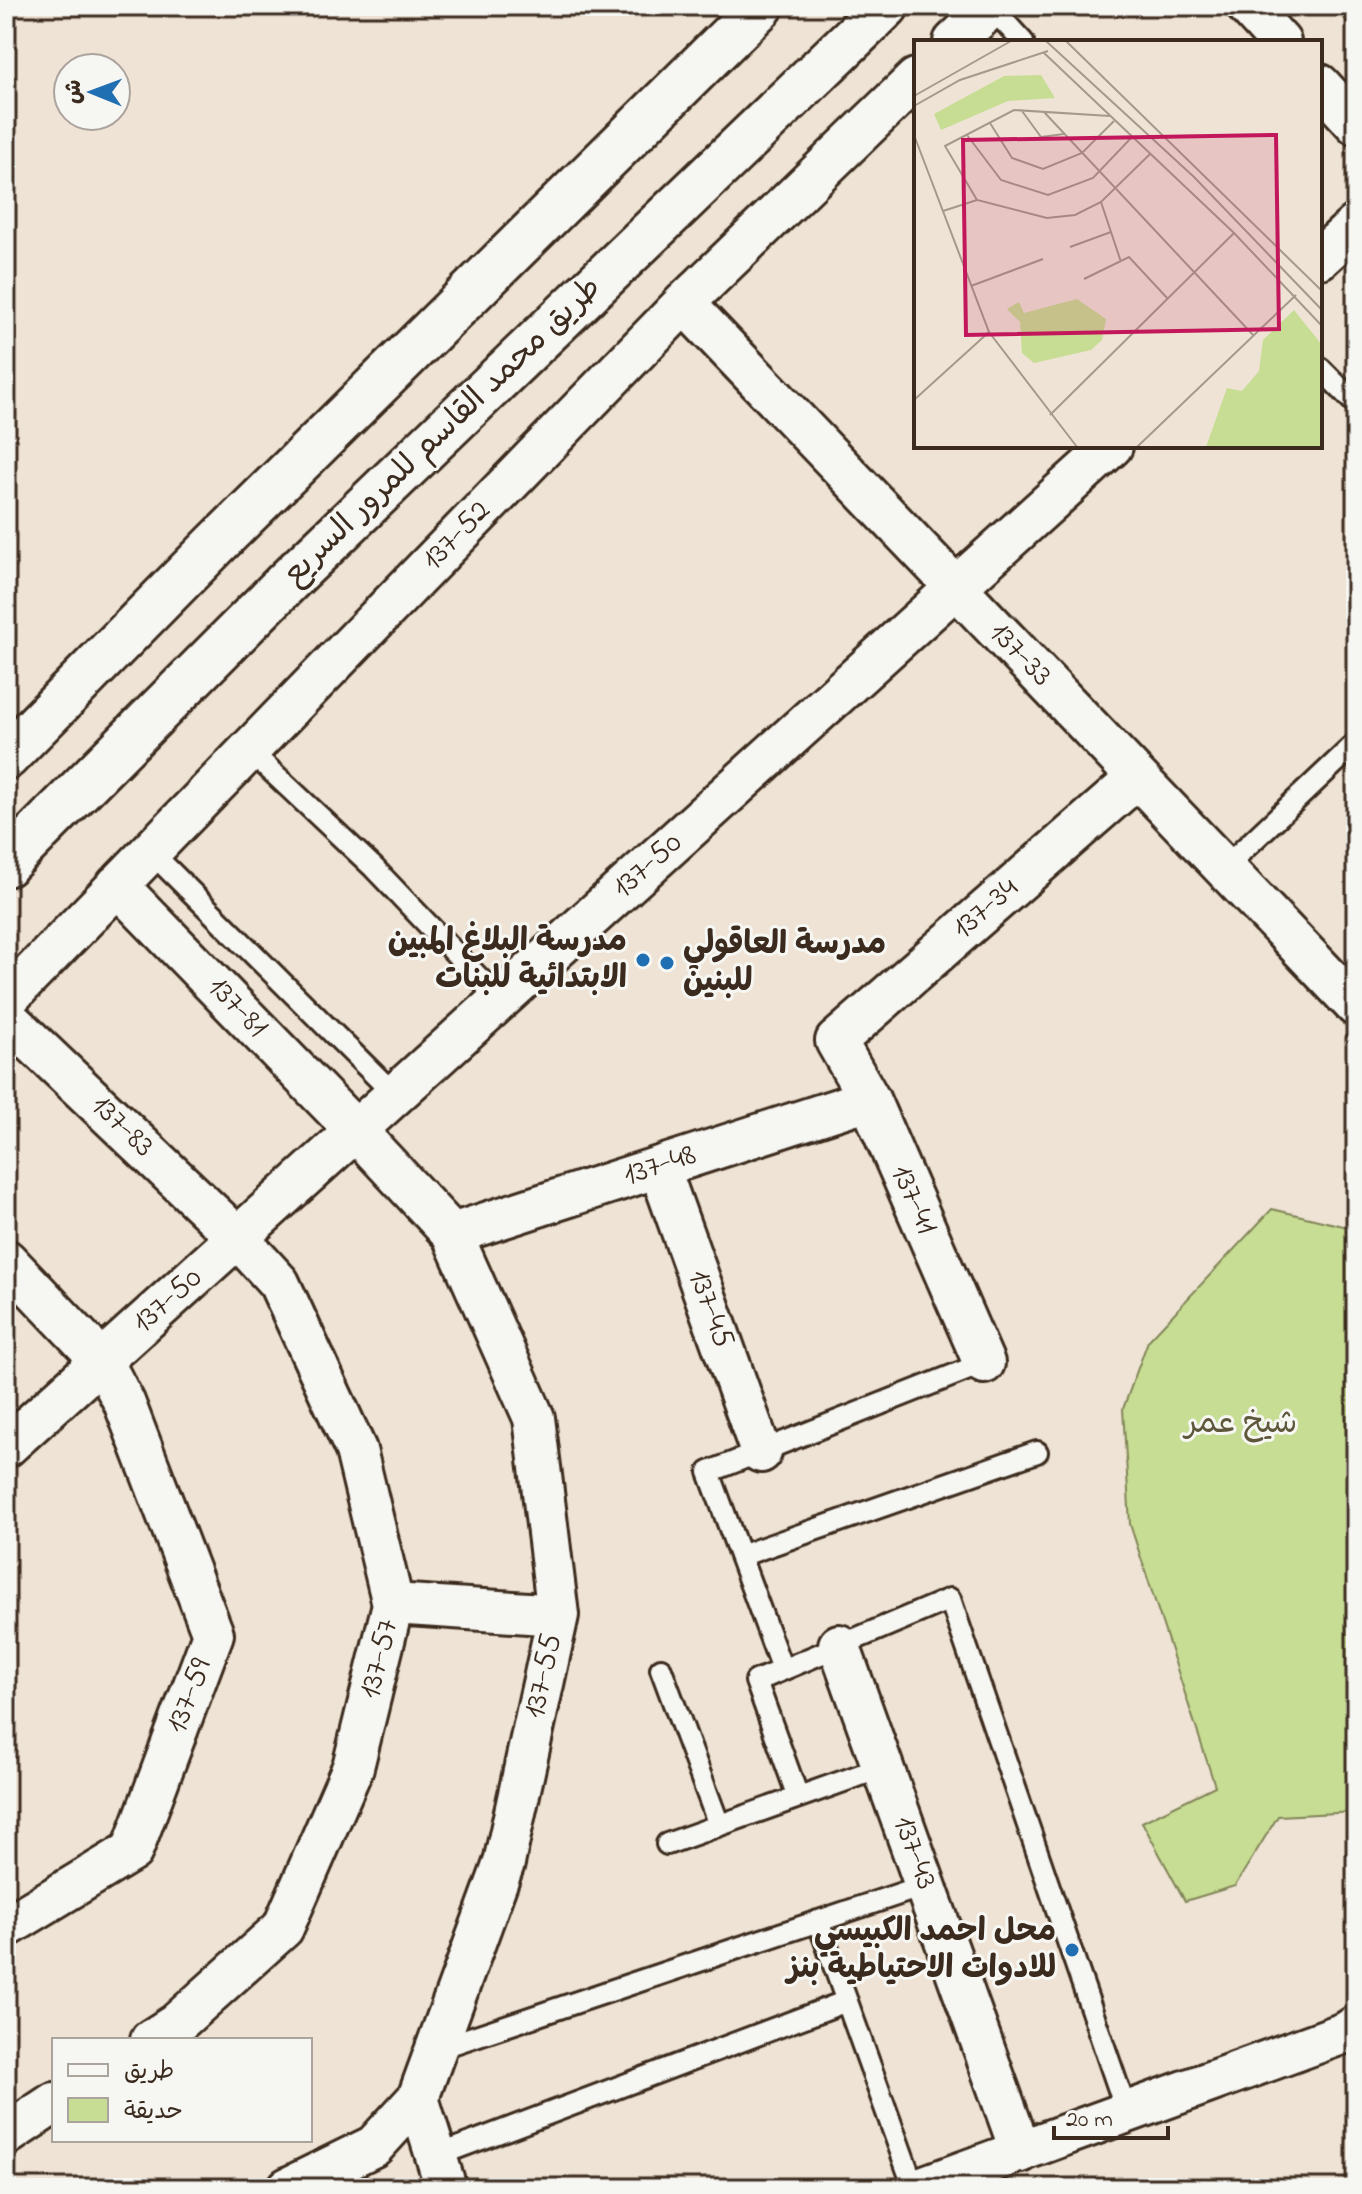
<svg xmlns="http://www.w3.org/2000/svg" width="1362" height="2194" viewBox="0 0 1362 2194" font-family="'Indie Flower','Playpen Sans Arabic',sans-serif">
<style>
.green{fill:#c7dd93;stroke:#818458;stroke-width:2}
.lines{fill:none;stroke-linecap:round;stroke-linejoin:round}
.service-casing{stroke:#3b2a1e;stroke-width:26}
.minor-casing{stroke:#3b2a1e;stroke-width:46}
.motorway-casing{stroke:#3b2a1e;stroke-width:50}
.service{stroke:#f6f6f2;stroke-width:20}
.minor{stroke:#f6f6f2;stroke-width:40}
.motorway{stroke:#f6f6f2;stroke-width:44}
.poi-dot{fill:#1f6fb2;stroke:#f6f6f2;stroke-width:3}
.labels{text-anchor:middle;dominant-baseline:central;stroke-width:6;stroke-linejoin:round;paint-order:stroke}
.street-label{font-size:32px;fill:#3b2a1e;stroke:#f6f6f2}
.poi-label{font-size:32px;font-weight:bold;fill:#3b2a1e;stroke:#f6f6f2;text-anchor:end}
.park-label{font-size:32px;fill:#5e573b;stroke:#f6f6f2}
.inset-road{fill:none;stroke:#a6998b;stroke-width:2}
.view{fill:#c2185b;fill-opacity:0.15;stroke:#c2185b;stroke-width:4}
.inset-edge{fill:none;stroke:#3b2a1e;stroke-width:4}
</style>
<rect width="100%" height="100%" fill="#eee3d4"/>
<filter id="ink" filterUnits="userSpaceOnUse"><feTurbulence type="fractalNoise" baseFrequency=".0125" numOctaves="2"/><feDisplacementMap in="SourceGraphic" scale="16" xChannelSelector="R" yChannelSelector="G"/><feConvolveMatrix kernelMatrix="1 2 1 2 8 2 1 2 1" color-interpolation-filters="sRGB"/></filter>
<g filter="url(#ink)">
<path class="green" d="M1332,6h24v25z
M1272,1209l84,20v583l-78,4 -43,70 -50,15 -43,-79 73,-36 -85,-262 -7,-115 25,-68z"/>
<g class="lines">
<g class="service-casing">
<path id="service" d="M991,7l32,35
M1320,368l36,36
M249,750l124,117 127,133
M150,851l245,244
M1223,869l133,-126
M740,1556l297,-104
M661,1669l58,156
M782,1669l-73,-197 275,-109
M798,1797l-42,-116 194,-82 177,514
M667,1844l216,-77
M818,1921l96,267
M437,2049l489,-164
M436,2156l411,-155"/>
</g>
<g class="minor-casing">
<path id="minor" d="M1247,6l33,36
M954,42l38,-36
M1320,85l36,39
M1320,258l36,-33
M684,303l672,703
M117,885l239,246 96,103 82,184 24,197 -54,248 -86,235 -44,48 -86,42
M6,1000l678,-697 232,-224
M6,1017l232,221 41,45 77,167 37,154 -40,163 -70,161 -107,96 -25,16
M659,1167l102,285
M452,1234l417,-135
M6,1260l96,101 22,41 89,232 -81,217 -126,76
M984,1363l-115,-264 -33,-58 301,-263
M6,1447l1106,-1001
M393,1604l165,11
M839,1645l182,507
M418,2098l28,90
M6,2135l48,-32
M919,2188l428,-156 9,-6"/>
</g>
<g class="motorway-casing">
<path id="motorway" d="M6,757l210,-213 545,-538
M6,864l283,-284 597,-574"/>
</g>
<use href="#service" class="service"/>
<use href="#minor" class="minor"/>
<use href="#motorway" class="motorway"/>
</g>
</g>
<g class="poi-dot">
<circle cx="643" cy="960" r="8"/>
<circle cx="667" cy="963" r="8"/>
<circle cx="1072" cy="1950" r="8"/>
</g>
<g class="labels">
<g class="street-label">
<text transform="translate(443 432) rotate(-44)">طريق محمد القاسم للمرور السريع</text>
<text transform="translate(457 536) rotate(-46)">137-52</text>
<text transform="translate(1020 655) rotate(46)">137-33</text>
<text transform="translate(648 866) rotate(-42)">137-50</text>
<text transform="translate(986 909) rotate(-41)">137-34</text>
<text transform="translate(237 1008) rotate(46)">137-81</text>
<text transform="translate(122 1127) rotate(44)">137-83</text>
<text transform="translate(660 1166) rotate(-18)">137-48</text>
<text transform="translate(913 1200) rotate(66)">137-41</text>
<text transform="translate(168 1301) rotate(-42)">137-50</text>
<text transform="translate(710 1309) rotate(70)">137-45</text>
<text transform="translate(380 1659) rotate(-76)">137-57</text>
<text transform="translate(544 1676) rotate(-78)">137-55</text>
<text transform="translate(190 1696) rotate(-69)">137-59</text>
<text transform="translate(914 1853) rotate(70)">137-43</text>
</g>
<g class="poi-label">
<text x="627" y="942">مدرسة البلاغ المبين<tspan x="627" dy="37">الابتدائية للبنات</tspan></text>
<text x="683" y="945" text-anchor="start">مدرسة العاقولي<tspan x="683" dy="37">للبنين</tspan></text>
<text x="1056" y="1932">محل احمد الكبيسي<tspan x="1056" dy="37">للادوات الاحتياطية بنز</tspan></text>
</g>
<g class="park-label">
<text x="1241" y="1424">شيخ عمر</text>
</g>
</g>
<g transform="translate(914 40)">
<rect width="408" height="408" fill="#eee3d4"/>
<path d="M127,35l14,23 -47,3 -67,29 -7,-16 70,-38zM163,259l29,20 -4,21 -11,10 -57,13 -12,-10 -2,-31 -13,-13 12,-7 5,11zM380,270l28,35v102h-116l21,-59 15,3 17,-20 4,-31z" fill="#c7dd93"/>
<path class="inset-road" d="M132,1l148,136 128,133M152,1l256,250M129,12l191,181 88,93M0,56l97,-55M0,66l46,-26 88,-29M108,71l19,26 23,-3M130,72l210,224M196,76l-96,-6 -69,36 32,54 70,18 28,-3 26,-13 49,-48M76,83l22,35 31,11 39,-16 32,-32M0,95l75,197 88,115M53,95l34,45 47,15 45,-17 39,-41M187,162l20,60M29,171l34,-11M156,207l41,-15M170,239l45,-22 39,42M57,246l72,-27M0,360l75,-68M136,375l184,-182M223,407l159,-152"/>
<path class="view" d="M362,95l3,194 -313,6 -3,-195z"/>
<rect width="408" height="408" class="inset-edge"/>
</g>
<rect width="1362" height="2194" fill="none" stroke="#f6f6f2" stroke-width="32"/>
<rect x="16" y="16" width="1330" height="2162" fill="none" stroke="#3b2a1e" stroke-width="3" filter="url(#ink)"/>
<rect x="52" y="2038" width="260" height="104" fill="#f6f6f2" stroke="#aba49d" stroke-width="2"/>
<rect x="68" y="2064" width="40" height="12" fill="#f6f6f2" stroke="#aba49d" stroke-width="2"/>
<text x="124" y="2078" font-size="24" fill="#3b2a1e">طريق</text>
<rect x="68" y="2098" width="40" height="24" fill="#c7dd93" stroke="#aba49d" stroke-width="2"/>
<text x="124" y="2118" font-size="24" fill="#3b2a1e">حديقة</text>
<g transform="translate(92 92) rotate(271)"><circle r="38" fill="#f6f6f2" stroke="#aba49d" stroke-width="2"/>
<path d="M0-6L14 30L0 20L-14 30Z" fill="#1f6fb2"/>
<text y="-12" font-size="22" font-weight="bold" text-anchor="middle" fill="#3b2a1e">ش</text>
</g>
<path d="M1054 2126v12h114v-12" fill="none" stroke="#3b2a1e" stroke-width="4"/>
<text x="1066" y="2126" font-size="24" fill="#3b2a1e" stroke="#f6f6f2" stroke-width="6" paint-order="stroke">20 m</text>
</svg>
